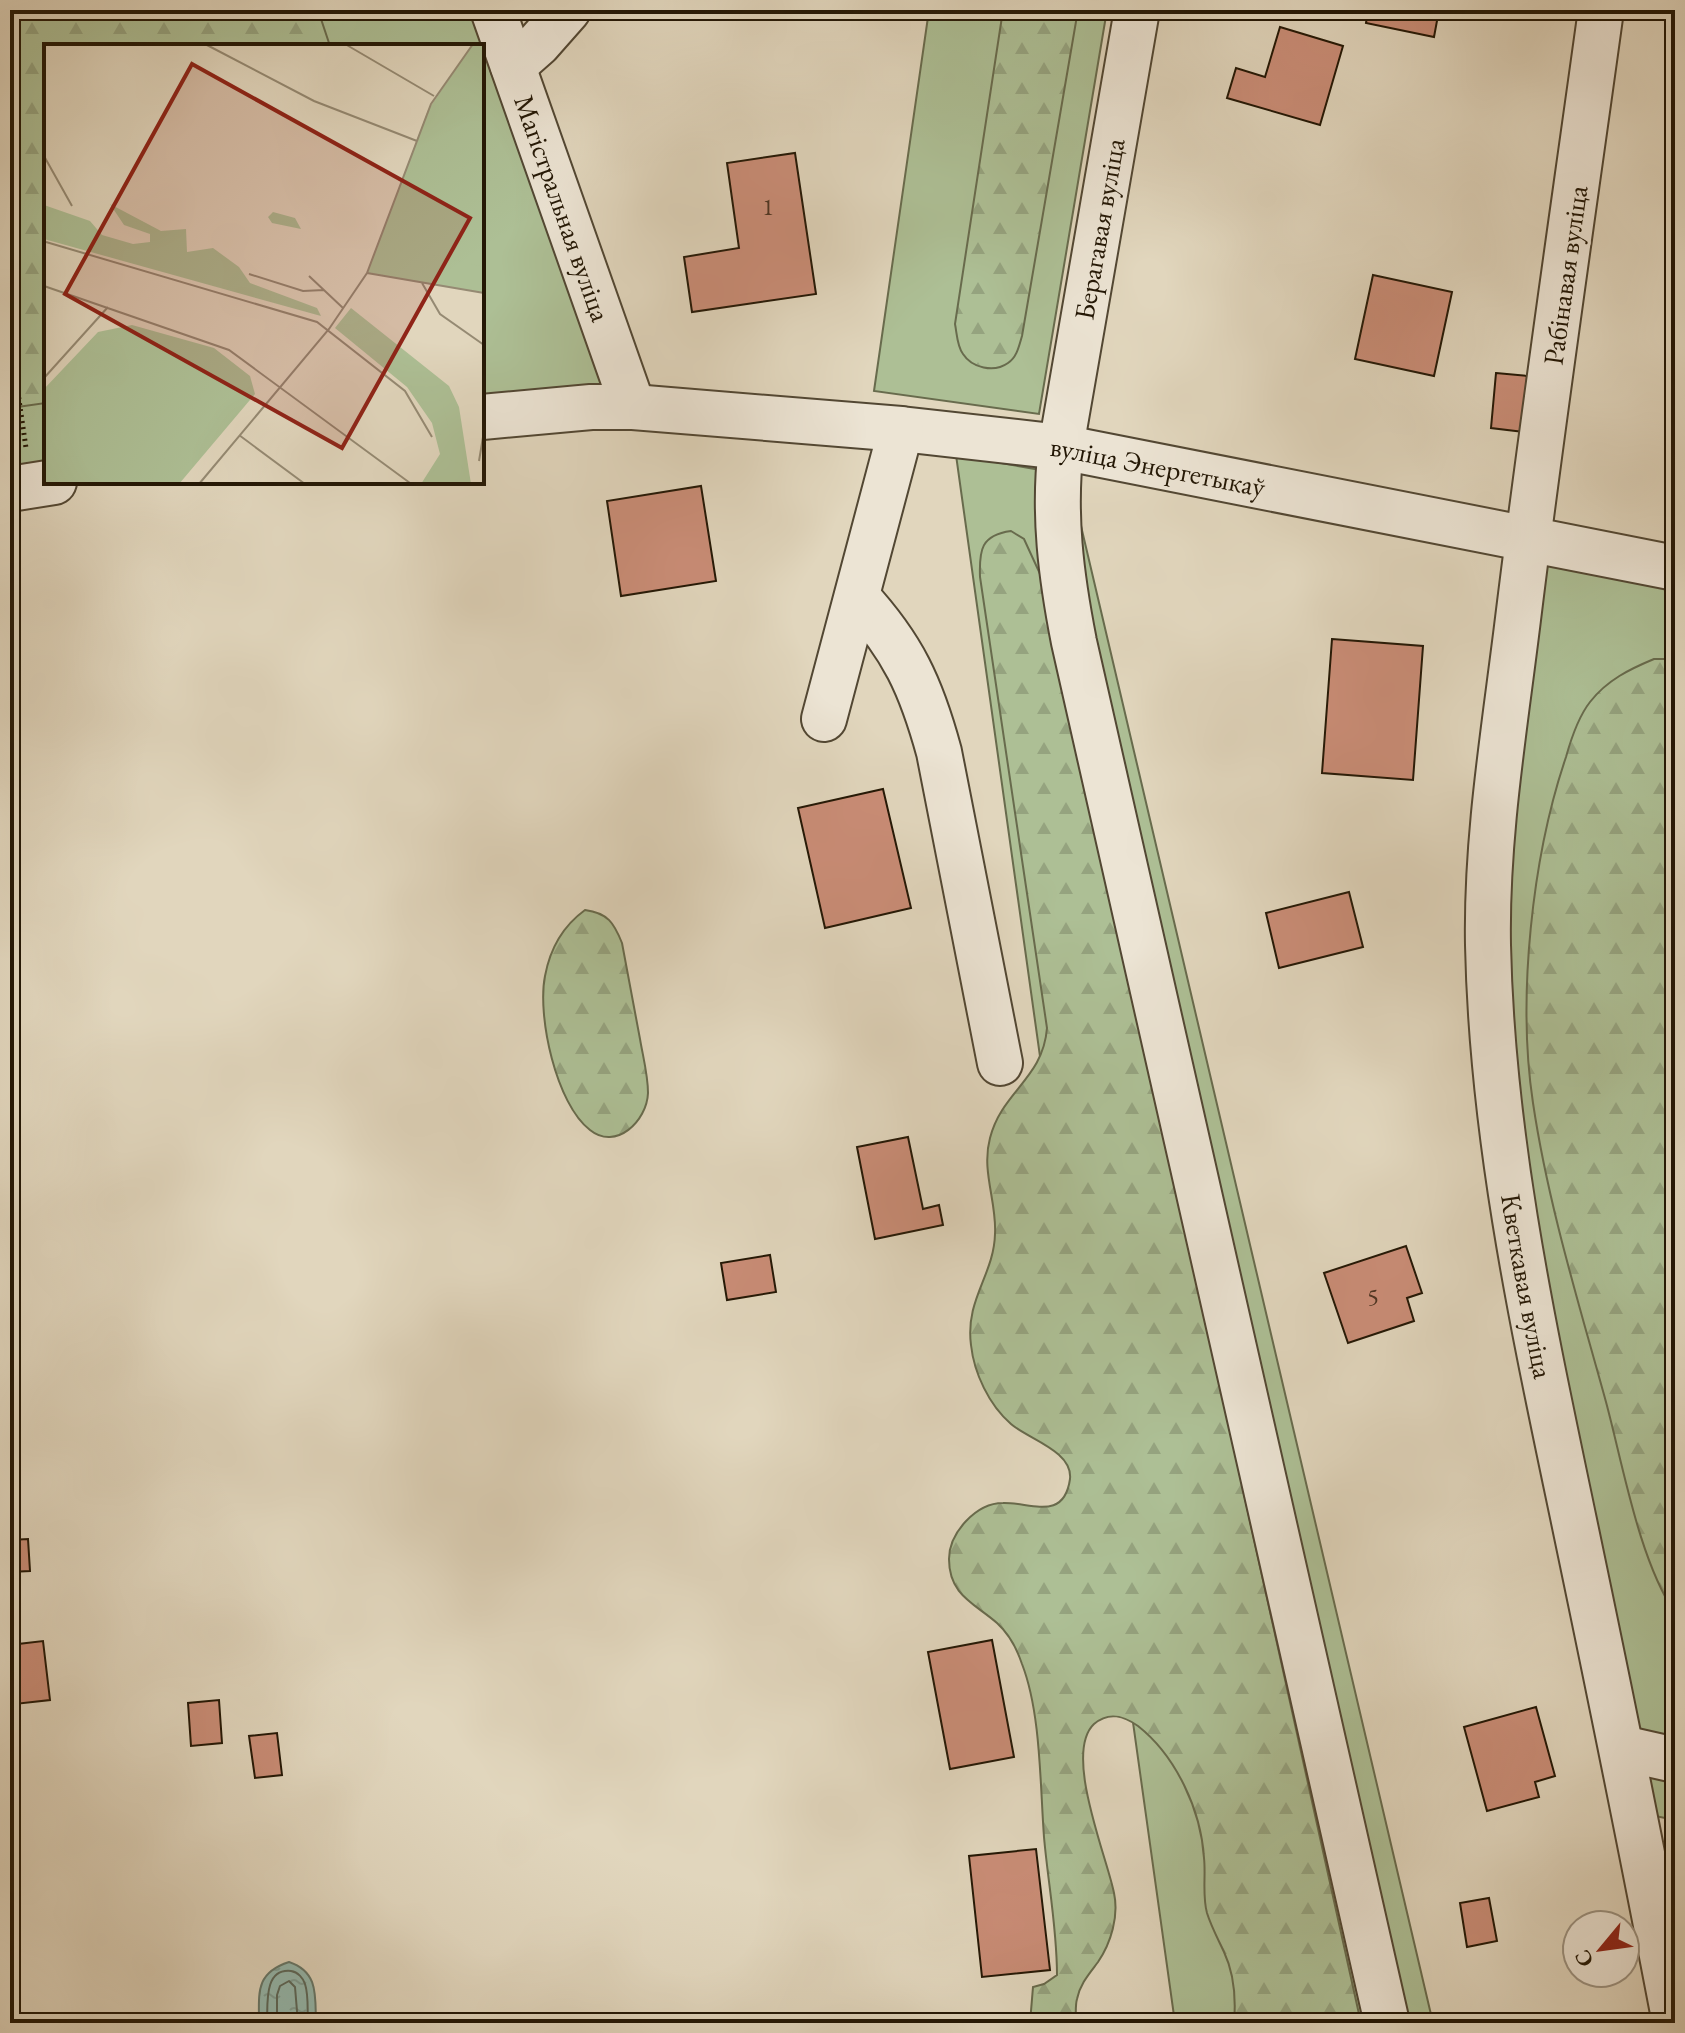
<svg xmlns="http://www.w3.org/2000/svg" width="1685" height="2033" viewBox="0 0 1685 2033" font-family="'EB Garamond',serif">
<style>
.green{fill:#adbf95;stroke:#686b4d;stroke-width:2}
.forest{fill:url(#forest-firs);stroke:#686b4d;stroke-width:2}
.water{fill:url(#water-ripples);stroke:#67786a;stroke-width:2}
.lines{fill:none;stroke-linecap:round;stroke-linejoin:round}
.shore{stroke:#5c685a;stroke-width:2}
.building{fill:#ca8d77;stroke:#231705;stroke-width:2}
.minor-casing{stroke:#524733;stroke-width:48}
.path{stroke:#231705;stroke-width:5;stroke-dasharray:2 4;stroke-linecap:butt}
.minor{stroke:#ece4d4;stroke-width:44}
.labels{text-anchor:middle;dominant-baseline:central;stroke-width:6;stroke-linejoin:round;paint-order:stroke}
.number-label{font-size:24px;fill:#4d3422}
.street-label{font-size:28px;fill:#231705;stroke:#ece4d4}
.inset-road{fill:none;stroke:#958a73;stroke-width:2}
.view{fill:#8f2418;fill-opacity:0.15;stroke:#8f2418;stroke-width:4}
.inset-edge{fill:none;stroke:#231705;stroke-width:4}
</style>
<defs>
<pattern id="forest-firs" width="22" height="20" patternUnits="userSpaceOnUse" patternTransform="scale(2)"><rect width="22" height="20" fill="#adbf95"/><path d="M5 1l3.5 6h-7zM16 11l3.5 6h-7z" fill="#95a37f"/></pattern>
<pattern id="water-ripples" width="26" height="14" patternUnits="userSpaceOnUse" patternTransform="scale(2)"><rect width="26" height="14" fill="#95b9ae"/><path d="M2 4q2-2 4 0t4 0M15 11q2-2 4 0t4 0" fill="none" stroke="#809e94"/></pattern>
</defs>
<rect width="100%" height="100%" fill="#e1d6bd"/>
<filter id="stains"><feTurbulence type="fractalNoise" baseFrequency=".0025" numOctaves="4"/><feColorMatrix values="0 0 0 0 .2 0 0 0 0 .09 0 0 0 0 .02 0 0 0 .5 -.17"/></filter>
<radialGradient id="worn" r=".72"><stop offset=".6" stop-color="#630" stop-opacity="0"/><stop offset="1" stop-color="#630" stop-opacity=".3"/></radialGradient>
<path class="green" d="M10,10h483l140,397 -151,10v-371h-436v436l-36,7z
M929,10h178l-68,404 -165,-23z
M956,455l113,20 364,1548h-258z
M1528,539l147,29v1252l-40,-8 -140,-745z"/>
<path class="forest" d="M10,10h308l12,36h-284v357l-36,5z
M1003,10h75l-56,326c-3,10 -5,21 -14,27 -14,10 -36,5 -45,-9 -6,-8 -6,-20 -8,-30z
M1011,531l13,8 17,37 320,1447h-127c2,-24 0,-50 -10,-71 -6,-13 -13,-26 -17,-39 -5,-18 -1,-37 -3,-55 -3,-48 -28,-102 -66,-132 -14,-10 -29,-15 -44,-2 -31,29 13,133 20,169 5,23 -3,50 -16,69 -9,12 -18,22 -21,37 -2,7 -1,16 -1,24h-46l3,-36 11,-3 13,-9c0,-47 -9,-92 -13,-138 -4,-53 -3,-124 -22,-173 -5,-15 -14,-31 -25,-41 -23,-20 -48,-28 -48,-64 0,-26 27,-56 54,-56 27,-1 61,19 67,-24 3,-28 -42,-40 -59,-55 -22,-19 -37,-51 -40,-79 -6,-46 23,-70 24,-111 2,-32 -14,-63 -5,-96 12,-47 53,-59 57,-110l-67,-451c-1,-27 1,-42 31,-46z
M1654,659h21v954c-36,-53 -52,-148 -69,-211 -27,-98 -58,-198 -73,-299 -16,-105 -1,-246 33,-346 5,-18 13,-41 24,-55 17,-22 40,-33 64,-43z
M585,910c23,3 29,13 37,33 6,32 12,64 18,96 3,18 8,36 8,54 -1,28 -32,58 -58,37 -34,-26 -53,-114 -45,-154 5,-27 18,-50 40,-66z"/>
<path class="water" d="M289,1962c30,10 26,34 27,61h-57c0,-30 -4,-50 30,-61z"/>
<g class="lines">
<path class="shore" d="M267,2023c1,-17 -4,-55 24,-52 7,1 12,7 14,13 4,12 2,27 3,39
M277,2023v-28l3,-9 9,-5 6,6 3,36"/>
</g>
<path class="building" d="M1368,10h71l-5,27 -68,-14z
M1280,27l63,19 -23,79 -93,-27 9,-30 29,9z
M795,153l21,141 -124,18 -8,-55 55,-9 -12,-85z
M1373,275l79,17 -18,84 -79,-17z
M1496,373l42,4 -5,56 -42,-5z
M701,486l15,95 -95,15 -14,-95z
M1332,639l91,7 -10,134 -91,-7z
M883,789l28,119 -86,20 -27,-120z
M1349,892l14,55 -84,21 -13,-55z
M908,1137l15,72 16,-4 4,20 -68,14 -18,-92z
M1406,1246l16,47 -15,5 7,23 -66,22 -24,-70z
M770,1255l6,37 -49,8 -6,-37z
M28,1539l2,32 -20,1v-32z
M992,1640l22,117 -64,12 -22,-117z
M43,1641l7,59 -35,4 -5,-59z
M219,1700l3,43 -31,3 -3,-43z
M1536,1707l19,69 -20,6 4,15 -52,14 -23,-84z
M277,1733l5,42 -27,3 -6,-42z
M1036,1849l14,121 -68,7 -13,-121z
M10,1860h3l2,94h-5z
M1489,1898l8,43 -30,6 -7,-44z"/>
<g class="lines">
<g class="minor-casing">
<g id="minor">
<path id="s1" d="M493,10l140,397"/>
<path d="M1137,10l-76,437c-8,67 0,129 13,195l313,1381"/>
<path id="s2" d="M1601,10c-28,203 -58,405 -83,609 -13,107 -32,217 -30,326 4,195 46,385 86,576 35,167 69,334 101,502"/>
<path d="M513,66l25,-22 30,-34"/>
<path id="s3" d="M482,417l109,-10h42l268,22 160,18 614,121"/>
<path d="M10,489l44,-7"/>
<path d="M857,597c46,50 64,89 82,155l61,311"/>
<path d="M824,719l77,-290"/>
<path d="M1622,1748l53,12"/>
</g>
</g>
<path class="path" d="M10,338l16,110"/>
<use href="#minor" class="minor"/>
</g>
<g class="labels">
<g class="number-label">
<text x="768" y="206">1</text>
<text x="1373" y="1296">5</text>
</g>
<g class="street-label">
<text stroke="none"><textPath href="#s1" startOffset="210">Магістральная вуліца</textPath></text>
<text transform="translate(1099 229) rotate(-80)">Берагавая вуліца</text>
<text transform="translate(1565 275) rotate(-82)">Рабінавая вуліца</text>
<text stroke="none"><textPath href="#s3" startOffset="680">вуліца Энергетыкаў</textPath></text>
<text stroke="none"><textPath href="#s2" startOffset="1286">Кветкавая вуліца</textPath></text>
</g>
</g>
<g transform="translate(44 44)">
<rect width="440" height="440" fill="#e1d6bd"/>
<path d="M429,0h11v249l-117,-20 61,-163zM307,264l98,78 10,21 12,77h-50l19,-30 -8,-31 -25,-36 -72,-59z" fill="#adbf95"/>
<path d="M440,61v162l-63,-15 -12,-16 -4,-22 29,-73zM66,160l51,27 25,-2 1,23 26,-4 26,19 11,16 67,25 4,8 -277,-77v-34l46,16 12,14 31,9 17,-2v-8l-26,-9zM229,168l22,6 6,11 -29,-6 -4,-6zM303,279l75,55 21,26 7,30 -9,1 -26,-45 -68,-58zM88,281l82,23 36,28 5,18 -76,90h-135v-95l54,-57zM402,413l15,8 7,19h-46z" fill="#adbf95"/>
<path d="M38,344l16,12 -11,21 6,27 -11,9 -22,-1 -10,-47 13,-16z" fill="#adbf95"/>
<path class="inset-road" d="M161,0l109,57 103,40M301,0l89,52M0,112l28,50M2,198l271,80 88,69 27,46M323,229l117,20M205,230l54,17 21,-1M265,232l34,32M378,239l18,31 44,31M0,242l185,64 181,133M0,334l64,-71M195,391l66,49M435,417l5,-30M155,440l130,-155 38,-56 64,-169 42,-60"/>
<path class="view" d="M148,20l278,154 -128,230 -277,-154z"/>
<rect width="440" height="440" class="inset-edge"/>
</g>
<rect width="1685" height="2033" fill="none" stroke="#e1d6bd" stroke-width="40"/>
<rect x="12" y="12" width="1661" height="2009" fill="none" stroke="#231705" stroke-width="4"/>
<rect x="20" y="20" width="1645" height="1993" fill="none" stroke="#231705" stroke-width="2"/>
<g transform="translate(1601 1949) rotate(241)"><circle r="38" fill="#ece4d4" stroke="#9c9281" stroke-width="2"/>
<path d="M0-6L14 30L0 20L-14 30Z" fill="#8f2418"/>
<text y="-12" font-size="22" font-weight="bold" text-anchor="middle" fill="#231705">С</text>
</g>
<rect width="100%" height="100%" filter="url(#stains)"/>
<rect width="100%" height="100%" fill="url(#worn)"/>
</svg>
